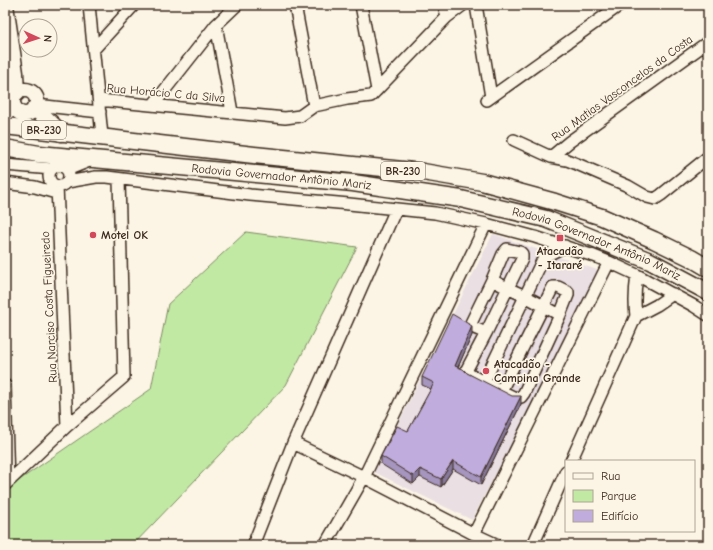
<svg xmlns="http://www.w3.org/2000/svg" width="713" height="550" viewBox="0 0 713 550" font-family="'Comic Neue',sans-serif">
<style>
.built{fill:#eadfe3}
.green{fill:#c1e9a4;stroke:#7e8a61}
.lines{fill:none;stroke-linecap:round;stroke-linejoin:round}
.minor-casing{stroke:#3b2a1e;stroke-width:14}
.major-casing{stroke:#3b2a1e;stroke-width:17}
.highway-casing{stroke:#3b2a1e;stroke-width:19}
.minor{stroke:#fcf5e5;stroke-width:11}
.major{stroke:#fcf5e5;stroke-width:14}
.highway{stroke:#fcf5e5;stroke-width:16}
.wall{fill:#a695be;stroke:#3b2a1e}
.shaded-wall{fill:#87799b;stroke:#3b2a1e}
.building{fill:#c1addd;stroke:#3b2a1e}
.poi-dot{fill:#d1495b;stroke:#fcf5e5;stroke-width:1.5}
.labels{text-anchor:middle;dominant-baseline:central;stroke-width:3.5;stroke-linejoin:round;paint-order:stroke}
.shield{fill:#fcf5e5;stroke:#75675a;stroke-width:1}
.shield-label{font-size:11px;font-weight:bold;fill:#3b2a1e}
.street-label{font-size:12px;fill:#3b2a1e;stroke:#fcf5e5}
.poi-label{font-size:12px;font-weight:bold;fill:#3b2a1e;stroke:#fcf5e5;text-anchor:start}
</style>
<rect width="100%" height="100%" fill="#fcf5e5"/>
<filter id="ink" filterUnits="userSpaceOnUse"><feTurbulence type="fractalNoise" baseFrequency=".025" numOctaves="2"/><feDisplacementMap in="SourceGraphic" scale="8" xChannelSelector="R" yChannelSelector="G"/><feConvolveMatrix kernelMatrix="1 2 1 2 8 2 1 2 1" color-interpolation-filters="sRGB"/></filter>
<g filter="url(#ink)">
<path class="built" d="M493,234l107,37 -128,249 -98,-48z"/>
<path class="green" d="M246,232l111,15 -71,138 -153,160h-128v-55l146,-101 17,-85z"/>
<g class="lines">
<g class="minor-casing">
<path id="minor" d="M89,5l13,131
M295,5l19,101
M361,5l16,85
M444,5l3,12
M476,5l15,92
M216,25l16,87
M94,49l40,-44
M5,98l9,-2
M99,100l186,18 15,-2 14,-10 33,-7 24,-3 76,-79 16,-12
M487,100l133,-95
M36,105l64,7
M153,105l63,-80 21,-20
M514,140l37,17 16,3 10,4 51,22 19,11 8,2 6,-4 47,-38
M551,157l18,-15 139,-100
M5,165l47,4
M49 176a10 10 0 1 1 20 0a10 10 0 1 1-20 0Z
M67,170l25,-10
M67,182l29,-5h11l143,18 99,9 86,9 51,11 49,13 59,19 15,6 28,13 57,31 14,9
M5,183l30,4 21,6
M57,186l10,240
M492,280l15,8 18,8 35,19 8,-20v-3l-10,-5h-5l-52,104
M636,316l21,-11 16,-11
M486,333l-14,-6 -1,-4 21,-43 11,-26 4,-5 13,3 2,2v5l-36,74 -19,36 1,4 2,2 45,23 6,-1 3,-4 36,-78
M484,382l60,-125 21,-11
M5,385l3,97
M293,443l71,34 110,57 24,11
M571,461l65,-145c-2,-14 -1,-27 1,-41
M5,485l62,-59 57,-49 -5,-198
M474,534l135,-272
M253,545l40,-102 103,-234
M325,545l39,-68 122,-253
M533,545l33,-74"/>
</g>
<g class="major-casing">
<path id="major" d="M6,5l10,68 1,21
M13 102a12 12 0 1 1 24 0a12 12 0 1 1-24 0Z"/>
</g>
<g class="highway-casing">
<g id="highway">
<path d="M35,108l26,25"/>
<path d="M5,112l9,-4"/>
<path d="M5,126l249,29 169,17 59,10 73,20 47,15 52,23 37,18 17,10"/>
<path id="s1" d="M5,148l34,6 314,29 108,16 85,20 104,42 58,31"/>
</g>
</g>
<use href="#minor" class="minor"/>
<use href="#major" class="major"/>
<use href="#highway" class="highway"/>
</g>
<path class="wall" d="M472,335l-14,32 9,6 54,31 -40,81 -28,-16 -12,18 -21,-10 -7,7 -32,-20v-8l27,-25 23,-42 -9,-4v-8z"/>
<path class="shaded-wall" d="M472,326v9l-17,39v-8z
M521,396v8l-40,81v-8z
M453,461v8l-12,18v-8z
M420,469v8l-7,7v-8z"/>
<path class="building" d="M452,314l20,12 -17,40 8,3 4,4 45,23h9l-40,81 -28,-16 -12,18 -21,-10 -7,7 -32,-20 16,-30 11,5 26,-48 -12,-6z"/>
</g>
<g class="poi-dot">
<circle cx="93" cy="235" r="4"/>
<rect x="556" y="234" width="8" height="8" rx="2"/>
<circle cx="486" cy="371" r="4"/>
</g>
<g class="labels">
<g class="shield">
<rect x="22" y="121" width="44" height="18" rx="3"/>
<rect x="381" y="162" width="44" height="18" rx="3"/>
</g>
<g class="shield-label">
<text x="44" y="130">BR-230</text>
<text x="403" y="171">BR-230</text>
</g>
<g class="street-label">
<text transform="translate(622 88) rotate(-36)">Rua Matias Vasconcelos da Costa</text>
<text transform="translate(166 93) rotate(5)">Rua Horácio C da Silva</text>
<text stroke="none"><textPath href="#s1" startOffset="278">Rodovia Governador Antônio Mariz</textPath></text>
<text stroke="none"><textPath href="#s1" startOffset="602">Rodovia Governador Antônio Mariz</textPath></text>
<text transform="translate(49 307) rotate(-93)">Rua Narciso Costa Figueiredo</text>
</g>
<g class="poi-label">
<text x="101" y="235">Motel OK</text>
<text x="560" y="251" text-anchor="middle">Atacadão<tspan x="560" dy="14">- Itararé</tspan></text>
<text x="494" y="364">Atacadão -<tspan x="494" dy="14">Campina Grande</tspan></text>
</g>
</g>
<rect width="713" height="550" fill="none" stroke="#fcf5e5" stroke-width="20"/>
<rect x="10" y="10" width="693" height="530" fill="none" stroke="#3b2a1e" stroke-width="1.5" filter="url(#ink)"/>
<rect x="565" y="460" width="130" height="72" fill="#fcf5e5" stroke="#afa495"/>
<rect x="573" y="473" width="20" height="6" fill="#fcf5e5" stroke="#afa495"/>
<text x="601" y="480" font-size="12" fill="#3b2a1e">Rua</text>
<rect x="573" y="490" width="20" height="12" fill="#c1e9a4" stroke="#afa495"/>
<text x="601" y="500" font-size="12" fill="#3b2a1e">Parque</text>
<rect x="573" y="510" width="20" height="12" fill="#c1addd" stroke="#afa495"/>
<text x="601" y="520" font-size="12" fill="#3b2a1e">Edifício</text>
<g transform="translate(38 38) rotate(93)"><circle r="19" fill="#fcf5e5" stroke="#afa495"/>
<path d="M0-3L7 15L0 10L-7 15Z" fill="#d1495b"/>
<text y="-6" font-size="11" font-weight="bold" text-anchor="middle" fill="#3b2a1e">N</text>
</g>
</svg>
